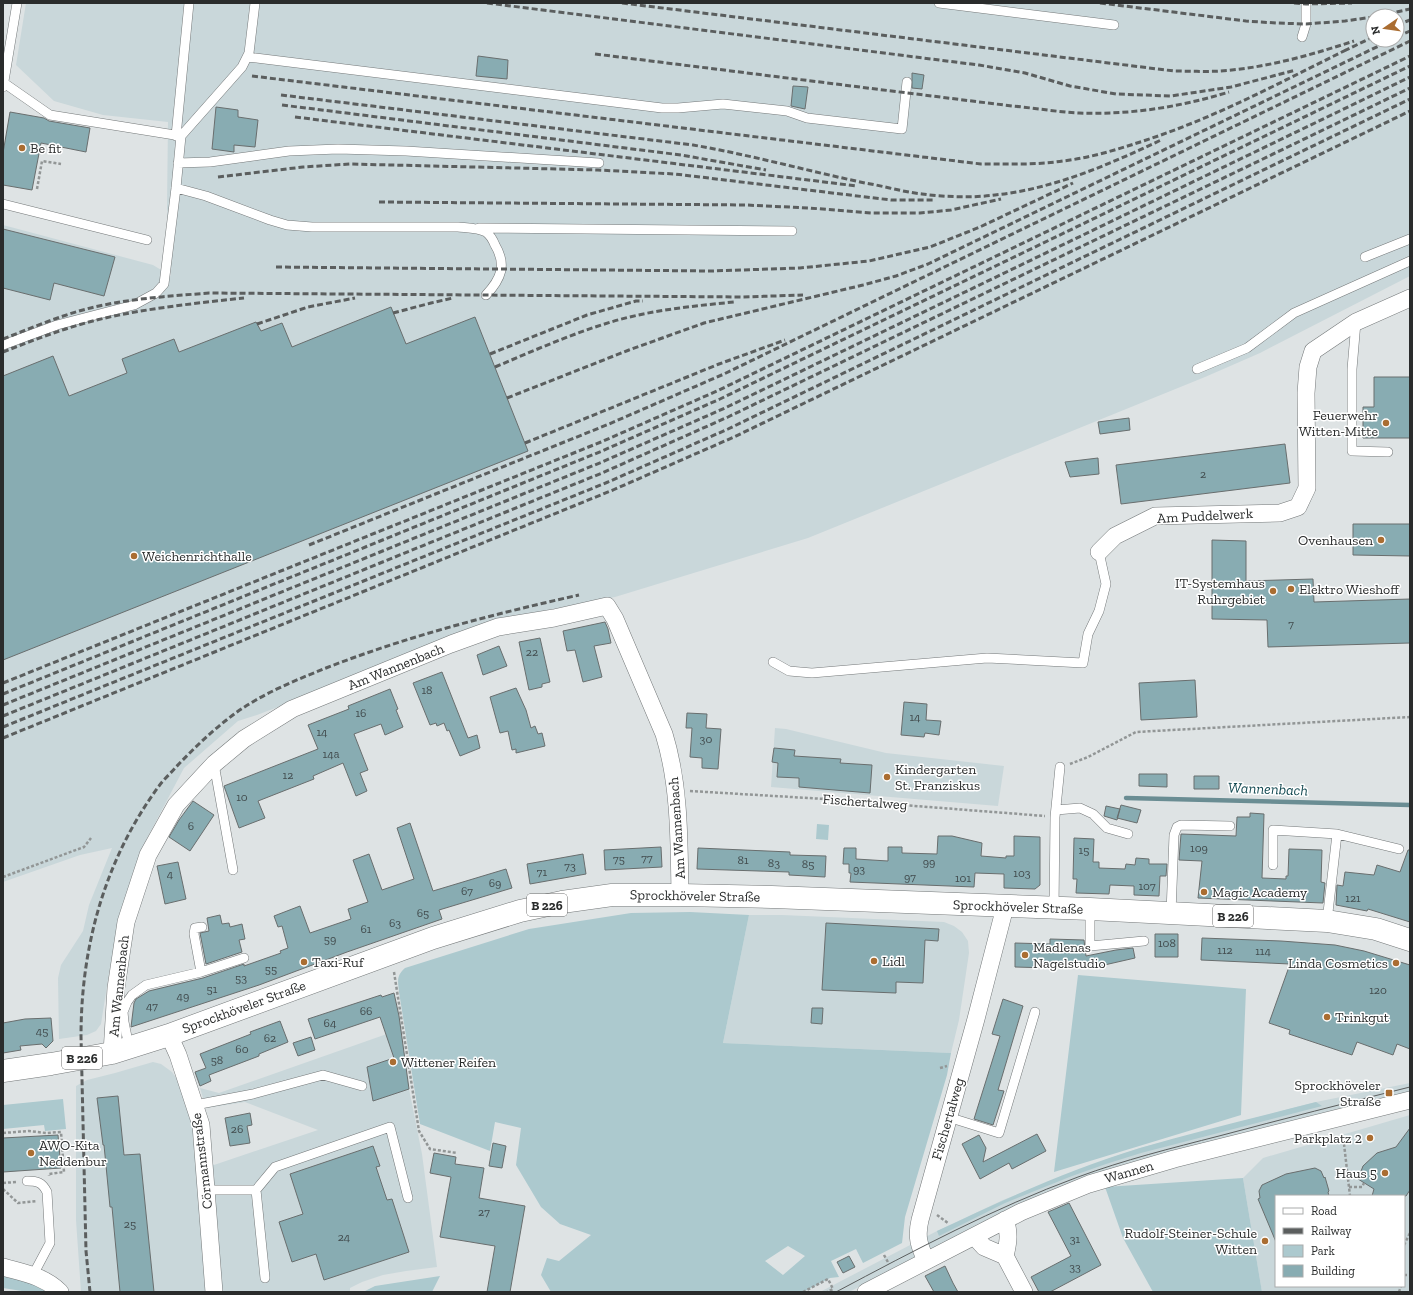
<svg xmlns="http://www.w3.org/2000/svg" width="1413" height="1295" viewBox="0 0 1413 1295" font-family="'Zilla Slab',serif">
<style>
.built{fill:#c9d7da;fill-rule:evenodd}
.green{fill:#acc9ce;fill-rule:evenodd}
.lines{fill:none;stroke-linecap:round;stroke-linejoin:round}
.stream{stroke:#6a8d93;stroke-width:4.5}
.building{fill:#88acb2;stroke:#696e6e}
.lane-casing{stroke:#747879;stroke-width:10}
.street-casing{stroke:#747879;stroke-width:18}
.primary-casing{stroke:#747879;stroke-width:23}
.path{stroke:#929696;stroke-width:2.5;stroke-dasharray:3 2;stroke-linecap:butt}
.lane{stroke:#fff;stroke-width:9}
.street{stroke:#fff;stroke-width:17}
.primary{stroke:#fff;stroke-width:22}
.tram{stroke:#5b5e5e;stroke-width:1}
.rail{stroke:#5b5e5e;stroke-width:3;stroke-dasharray:6 3;stroke-linecap:butt}
.poi-dot{fill:#aa6d31;stroke:#fff;stroke-width:1.5}
.labels{text-anchor:middle;dominant-baseline:central;stroke-width:3;stroke-linejoin:round;paint-order:stroke}
.number-label{font-size:12px;fill:#424c4e}
.shield{fill:#fff;stroke:#6a6b6b;stroke-width:1}
.shield-label{font-size:13px;font-weight:bold;fill:#2a2c2c}
.poi-label{font-size:14px;fill:#2a2c2c;stroke:#fff;text-anchor:start}
.street-label{font-size:14px;fill:#2a2c2c;stroke:#fff}
.water-label{font-size:15px;font-style:italic;fill:#154b53;stroke:#fff}
</style>
<rect width="100%" height="100%" fill="#dee3e4"/>
<path class="built" d="M26,3h1384v273l-150,77 -55,24 -397,161 -193,59 -100,19 -258,99 -19,6 -54,47 -39,74 -26,83 -9,42 -9,57 -5,7 -9,4 -28,4 -1,-61 3,-13 22,-34 6,-26 23,-57 -32,7 -77,27v-657l150,40 18,11 -4,-69 1,-85 -65,-7 -49,-14 -38,-36zM1373,16h24v24h-24z
M775,728l11,1 100,24 118,13 -6,40 -227,-19z
M749,915h33l162,7 10,4 8,6 6,9 1,12 -10,67 -8,33 -228,-10z
M401,1029l8,60 13,65 15,113 -31,4 -23,4 -21,7 -12,6v4h-269l-5,-72v-134l11,-6 28,-7 38,-11 8,2 11,8 7,10 14,40 2,30 19,13 104,-35 -73,-28 -39,6 -6,-20 19,5z
M1410,1083v11l-267,67 -249,108 -45,23h-29l117,-61 66,-31 102,-40 35,-12 176,-46z
M1410,1115v177h-148l-19,-114 20,-20zM1276,1196h128v90h-128z"/>
<path class="green" d="M817,824l12,1 -1,15 -12,-1z
M690,912l59,3 -26,128 228,10 -4,22 -42,142 -3,26 -39,20 -7,-14 -25,12 8,16 -9,1 -27,14h-252l-10,-17 6,-17 12,3 32,-26 -31,-11 -19,-17 -25,-42 5,-37 -26,-6 -5,29 -70,-27 -21,-132c-1,-11 -3,-16 6,-24l124,-39 102,-16zM788,1246l17,10 -22,19 -18,-14z
M1078,975l168,14 -5,126 -187,57z
M63,1099l3,30 -21,2 -1,-6 -41,4v-24z
M1316,1102l6,4 -181,47 -35,11 -34,12 -67,27 -66,33 -2,-5c66,-31 133,-62 203,-83 58,-17 118,-31 176,-46z
M1243,1178l19,114h-109l-30,-54 -18,-51z
M3,1274l44,10 -1,8h-18l-25,-4z
M440,1276l-8,16h-69l12,-6z"/>
<g class="lines">
<path class="stream" d="M1126,798l284,7"/>
</g>
<path class="building" d="M478,56l30,4 -1,19 -31,-3z
M912,73l12,2 -2,14 -10,-1z
M793,86l15,1 -3,22 -14,-3z
M216,107l22,3v7l20,3 -3,27 -21,-2v7l-22,-3z
M10,112l34,6 5,3 41,7 -4,24 -45,-9 -9,47 -29,-5v-32z
M3,229l112,28 -11,39 -50,-13 -4,17 -47,-12z
M391,307l15,37 69,-27 53,134 -525,209v-284l50,-20 16,40 58,-23 -5,-14 52,-20 5,13 77,-30 5,9 21,-8 10,24z
M1374,377h36v61h-47v-31h11z
M1129,418l1,12 -30,4 -2,-12z
M1285,444l5,39 -169,21 -5,-39z
M1098,458l1,16 -29,3 -5,-15z
M1353,524h57v32l-57,-1z
M1212,540l34,1v40l67,-2 1,23 96,-3v44l-142,4 -1,-27 -55,-1z
M605,622l3,7 3,14 -17,3 8,31 -19,5 -8,-32 -8,1 -4,-20z
M540,638l10,44 -8,2v3l-13,3 -10,-48z
M499,646l8,20 -24,9 -6,-20z
M442,672l26,66 9,-3 3,13 -20,8 -11,-26 -2,1 -3,-8 -7,3 -1,-3 -6,2 -17,-42z
M1195,680l2,37 -56,3 -2,-37z
M516,688l10,22 5,18 4,-2 3,8 4,-1 3,13 -29,7v-4l-4,1 -4,-19 -8,2 -10,-36z
M390,689l8,20 -2,1 7,17 -18,8 -4,-11 -27,10 14,36 -8,3 7,18 -11,5 -13,-33 -30,13 1,3 -56,22 7,17 -26,10 -15,-42 94,-37 -10,-24 41,-16 -1,-3z
M904,702l23,2 -1,16 15,1 -2,14 -14,-2 -1,4 -23,-2z
M687,713l20,1 -1,14 15,1 -3,40 -16,-1v-10l-12,-1 2,-29h-6z
M774,748l21,2 -1,6 47,3 -1,4 32,2 -2,28 -71,-6v-9l-22,-1 1,-14 -6,-1z
M1139,774h28v13l-28,-1z
M1194,776h25v13h-25z
M193,801l21,14 -24,36 -21,-14 10,-17z
M1121,805l20,5 -4,13 -20,-5z
M1106,806l14,3 -3,11 -13,-4z
M1250,813l14,1 -2,64 24,1v-3h2l1,-27 33,1 -1,32 4,1 -2,20 -125,-5 4,-37 -23,-1 2,-26 55,2 1,-19h13z
M410,823l23,68 73,-22 6,19 -73,22 3,9 -95,33 -88,33 -128,42 3,-24 2,-4 13,-8 54,-13 41,-14v2l37,-13 -1,-2 8,-3 -6,-22 -4,1 -4,-11 26,-10 10,27 41,-14 -3,-10 20,-7 -15,-42 16,-6 13,36 32,-11 -17,-51z
M938,836h14l30,7 -1,13 25,2v-2h8v-20l26,1v48l-5,4 -31,-1v-14l-29,-1 -1,14 -124,-5 1,-9h-2v-9h-6l1,-16h12v11l32,2v-14h14v6l35,1z
M1074,838l20,1 -1,23h6v6l26,1 1,-5 9,1 1,-7 13,1v5h18l-1,12h-6l-1,20 -25,-1v-9l-24,-1 -1,9 -33,-1 1,-14h-4z
M661,847l1,20 -57,3 -1,-20z
M698,848l92,4v3l36,1 -1,21 -36,-2v-3l-92,-3z
M1408,850h2v72l-42,-13 -1,2 -31,-6 1,-20 6,1 2,-14 29,3 3,-10 23,7z
M583,854l3,20 -56,10 -3,-20z
M178,862l8,37 -21,5 -8,-38z
M220,915l2,9 7,-1 1,4 12,-3 3,15 -6,1 3,12 -36,12 -6,-31 9,-2 -2,-13z
M826,923l113,6 -1,12 -13,-1 -2,43 -27,-1v11l-74,-3z
M1155,934h23v23h-23z
M1202,938l79,3 54,4 29,6 46,14v84l-13,-5 -4,11 -36,-13 -5,13 -63,-21 1,-4 -21,-7 21,-59 -89,-4z
M1050,939l34,1 2,16 30,-6 17,-2 2,10 -35,8 -1,-2 -49,-2v6l-35,-1v-24l35,1z
M394,993l5,23 10,73 -36,12 -6,-34 27,-9 -14,-41 -65,22 -7,-20 73,-24 1,2z
M1003,999l20,7 -25,84 6,1 -11,34 -19,-6 26,-83 -8,-2z
M812,1008h11l-1,16 -11,-1z
M51,1018l2,23 -7,7 -4,-4 -22,2 1,4 -18,3v-30l22,-4z
M280,1021l8,21 -29,12v2l-50,19 2,6 -11,5 -5,-14 11,-4 -6,-14 51,-20 -1,-2z
M311,1037l4,13 -17,6 -5,-13z
M118,1096l6,59 16,-1 14,138h-34l-8,-85h-2l-6,-62h-1l-6,-47z
M250,1113l2,12 -5,1 3,17 -20,3 -5,-28z
M1410,1128v62l-4,6h-34l2,-7 -16,-10 5,-13 14,-13 19,-6z
M1037,1134l9,17 -34,18 -3,-6 -29,16 -18,-35 17,-9 7,13 -3,14z
M58,1135l3,33 -58,4v-34z
M493,1143l13,3 -4,22 -13,-2z
M373,1146l7,20 -4,1 11,33 5,-1 17,53 -85,28 -8,-26 -24,8 -13,-40 24,-8 -13,-40z
M434,1153l22,4 -1,7 29,4 -5,30 46,8 -15,86h-23l8,-46 -55,-9 11,-60 -21,-4z
M1315,1168l6,3 3,7 1,-1 4,14 -1,1 1,4h-53v46l-18,-43 2,-1 -1,-7 3,-6 24,-11z
M1069,1203l32,62 -51,27h-11l-8,-15 40,-21 -23,-44z
M849,1256l6,11 -12,6 -6,-11z
M945,1266l8,17 5,9h-24l-9,-16z"/>
<g class="lines">
<g class="lane-casing">
<path id="lane" d="M939,3l175,22
M1302,37l4,-13v-21
M248,57l414,51h16l45,-4 64,7 20,7 95,11 5,-47
M3,87l14,-84
M176,136l13,-133
M181,136l61,-69 7,-14 6,-50
M178,163l32,-1 79,-11 49,-2 68,2 193,12
M176,188l30,8 64,24 17,5 25,2h146c8,1 20,1 28,5 4,3 7,8 9,13 12,20 6,34 -9,50
M3,204l144,36
M479,228l313,3
M1365,257l45,-18
M1356,322l-4,47v82l36,1
M3,345l54,-20 77,-20 22,-12 8,-9 12,-96 5,-52 -131,-21 -46,-32
M1197,369l50,-21 47,-35 116,-52
M773,662l16,9 23,2 175,-15 96,5 5,-29 11,-23 7,-27 -7,-32
M214,764l19,106
M1056,810l24,-2 13,6 14,14 21,6
M1273,865v-35l64,4
M1054,909l1,-92 5,-50
M1090,909v37l54,-5
M1171,913l3,-78 3,-8 4,-2 49,1
M1327,921l10,-87 62,15
M201,972l-7,-38 1,-6 7,-1
M129,1047l-5,-25 -1,-10 4,-10 5,-7 14,-10 55,-13 43,-14
M195,1105l58,-11 70,-19 39,11
M948,1117l51,16 36,-121
M27,1181c10,0 15,1 20,11l3,51 -17,32
M206,1190h50l19,-23 115,-40 18,71
M256,1190l9,88"/>
</g>
<g class="street-casing">
<path id="street" d="M1099,552l16,-16 40,-20 125,-3 18,-6 9,-19 -1,-95 2,-26 5,-16 43,-29 54,-24
M169,1035l9,20 23,70 13,167
M112,1053l4,-65 10,-66 22,-67 28,-50 38,-41 30,-25 48,-30 159,-65 47,-17 56,-9 53,-12 8,13 49,115c16,52 15,107 16,161
M975,1237l9,10 21,9 19,36
M1005,1256c3,-12 5,-23 0,-36
M926,1261c-7,-16 -10,-24 -6,-41l56,-201 29,-112
M3,1267c21,6 41,9 57,25
M866,1292l155,-80 68,-28 85,-25 236,-59"/>
</g>
<g class="primary-casing">
<path id="primary" d="M3,1071l48,-7 61,-11 57,-18 264,-97 87,-27 42,-9 50,-7h68l92,2 318,12 237,12 49,8 34,11"/>
</g>
<path class="path" d="M37,189l5,-28 19,3
M1070,764l18,-7 48,-25 274,-15
M690,791l135,8 220,17
M3,877l81,-30 7,-9
M394,972l25,159 11,18 27,4
M940,1068l7,-2
M3,1133l26,-2 17,2 15,-1 3,40 -15,2v2
M1344,1144l6,52
M3,1183l13,-1
M1349,1187h13l2,-4
M3,1189l15,14 19,-2
M937,1215l11,8
M1404,1245l6,-12
M884,1255l5,9
M1404,1275h6
M803,1292l25,-13 5,10 -6,3
M1399,1292l2,-6"/>
<use href="#lane" class="lane"/>
<use href="#street" class="street"/>
<use href="#primary" class="primary"/>
<path class="tram" d="M836,1292c79,-42 158,-84 242,-115 46,-17 94,-29 141,-41 64,-17 127,-33 191,-49"/>
<path class="rail" d="M487,3l492,62 46,8 45,13 46,8 55,2 60,-9 65,-17
M622,3l552,68c15,0 31,1 46,0 46,-3 91,-16 134,-30
M1100,3l146,18 30,2 30,1 39,-3 28,-4
M1294,3l12,1 46,-1
M1379,16l31,-7
M1397,25l13,-5
M1397,37l13,-6
M1344,51l29,-14
M595,54l417,52c23,2 45,6 67,7 51,2 101,-6 150,-21
M252,76l729,88c27,0 55,1 82,-3 25,-3 50,-10 74,-18 74,-23 142,-60 211,-94
M281,95l412,50c58,10 115,26 172,38 19,3 38,9 57,11 23,3 50,4 73,1 58,-6 113,-30 166,-55
M282,105l399,50 85,15
M295,117l562,69
M218,177l85,-10 47,-3 248,6 77,4 216,26h44
M379,202l367,3 63,3 63,5h48l31,-3 50,-11
M276,267l435,4 89,-3 69,-7 61,-14 50,-20 93,-44
M393,313l38,-10 22,-5
M257,324l51,-17 47,-9
M3,339c31,-12 63,-26 96,-33 37,-8 73,-10 110,-13l534,4 60,-2
M3,352c33,-13 67,-26 102,-34 45,-10 92,-15 139,-20
M490,354l97,-39 49,-14h7
M495,367c38,-16 76,-33 116,-45 40,-12 82,-16 123,-20
M507,398l122,-48 75,-27 159,-38 33,-9 32,-12 463,-224
M525,443l194,-79 66,-24
M309,545l300,-121 115,-50 686,-333
M3,683l598,-241 116,-51 693,-335
M3,694l599,-243 118,-52 690,-333
M3,705l599,-243 123,-54 685,-331
M3,716l599,-243 126,-56 682,-329
M3,727l605,-245 120,-53 682,-330
M3,738l610,-248 121,-53 676,-326
M90,1292l-4,-41 -5,-215c0,-90 24,-177 78,-250 5,-7 12,-13 17,-19 19,-20 39,-39 61,-55 27,-19 59,-32 89,-44 82,-32 168,-54 253,-73"/>
</g>
<g class="poi-dot">
<circle cx="22" cy="148" r="4"/>
<circle cx="1386" cy="423" r="4"/>
<circle cx="1381" cy="540" r="4"/>
<circle cx="134" cy="556" r="4"/>
<circle cx="1291" cy="589" r="4"/>
<circle cx="1273" cy="591" r="4"/>
<circle cx="887" cy="777" r="4"/>
<circle cx="1204" cy="892" r="4"/>
<circle cx="1025" cy="955" r="4"/>
<circle cx="874" cy="961" r="4"/>
<circle cx="304" cy="962" r="4"/>
<circle cx="1396" cy="963" r="4"/>
<circle cx="1327" cy="1017" r="4"/>
<circle cx="393" cy="1062" r="4"/>
<rect x="1385" y="1089" width="8" height="8" rx="2"/>
<circle cx="1370" cy="1138" r="4"/>
<circle cx="31" cy="1153" r="4"/>
<circle cx="1385" cy="1173" r="4"/>
<circle cx="1265" cy="1241" r="4"/>
</g>
<g class="labels">
<g class="number-label">
<text x="1203" y="474">2</text>
<text x="1291" y="624">7</text>
<text x="532" y="652">22</text>
<text x="427" y="690">18</text>
<text x="361" y="713">16</text>
<text x="915" y="717">14</text>
<text x="322" y="732">14</text>
<text x="706" y="739">30</text>
<text x="331" y="754">14a</text>
<text x="288" y="775">12</text>
<text x="242" y="797">10</text>
<text x="191" y="826">6</text>
<text x="1199" y="848">109</text>
<text x="1084" y="850">15</text>
<text x="647" y="858">77</text>
<text x="619" y="859">75</text>
<text x="743" y="860">81</text>
<text x="929" y="862">99</text>
<text x="774" y="863">83</text>
<text x="808" y="864">85</text>
<text x="570" y="866">73</text>
<text x="859" y="869">93</text>
<text x="542" y="872">71</text>
<text x="1022" y="873">103</text>
<text x="170" y="874">4</text>
<text x="910" y="877">97</text>
<text x="963" y="878">101</text>
<text x="495" y="883">69</text>
<text x="1147" y="886">107</text>
<text x="467" y="891">67</text>
<text x="1353" y="898">121</text>
<text x="423" y="913">65</text>
<text x="395" y="923">63</text>
<text x="366" y="929">61</text>
<text x="330" y="939">59</text>
<text x="1167" y="943">108</text>
<text x="1225" y="950">112</text>
<text x="1263" y="951">114</text>
<text x="271" y="969">55</text>
<text x="241" y="978">53</text>
<text x="212" y="989">51</text>
<text x="1378" y="990">120</text>
<text x="183" y="996">49</text>
<text x="152" y="1006">47</text>
<text x="366" y="1011">66</text>
<text x="330" y="1023">64</text>
<text x="42" y="1031">45</text>
<text x="270" y="1038">62</text>
<text x="242" y="1049">60</text>
<text x="217" y="1060">58</text>
<text x="237" y="1129">26</text>
<text x="484" y="1212">27</text>
<text x="130" y="1224">25</text>
<text x="344" y="1237">24</text>
<text x="1075" y="1239">31</text>
<text x="1075" y="1267">33</text>
</g>
<g class="shield">
<rect x="527" y="894" width="40" height="22" rx="3"/>
<rect x="1213" y="905" width="40" height="22" rx="3"/>
<rect x="62" y="1047" width="40" height="22" rx="3"/>
</g>
<g class="shield-label">
<text x="547" y="905">B 226</text>
<text x="1233" y="916">B 226</text>
<text x="82" y="1058">B 226</text>
</g>
<g class="poi-label">
<text x="30" y="148">Be fit</text>
<text x="1378" y="415" text-anchor="end">Feuerwehr<tspan x="1378" dy="16">Witten-Mitte</tspan></text>
<text x="1373" y="540" text-anchor="end">Ovenhausen</text>
<text x="142" y="556">Weichenrichthalle</text>
<text x="1265" y="583" text-anchor="end">IT-Systemhaus<tspan x="1265" dy="16">Ruhrgebiet</tspan></text>
<text x="1299" y="589">Elektro Wieshoff</text>
<text x="895" y="769">Kindergarten<tspan x="895" dy="16">St. Franziskus</tspan></text>
<text x="1212" y="892">Magic Academy</text>
<text x="1033" y="947">Madlenas<tspan x="1033" dy="16">Nagelstudio</tspan></text>
<text x="882" y="961">Lidl</text>
<text x="312" y="962">Taxi-Ruf</text>
<text x="1388" y="963" text-anchor="end">Linda Cosmetics</text>
<text x="1335" y="1017">Trinkgut</text>
<text x="401" y="1062">Wittener Reifen</text>
<text x="1381" y="1085" text-anchor="end">Sprockhöveler<tspan x="1381" dy="16">Straße</tspan></text>
<text x="1362" y="1138" text-anchor="end">Parkplatz 2</text>
<text x="39" y="1145">AWO-Kita<tspan x="39" dy="16">Neddenbur</tspan></text>
<text x="1377" y="1173" text-anchor="end">Haus 5</text>
<text x="1257" y="1233" text-anchor="end">Rudolf-Steiner-Schule<tspan x="1257" dy="16">Witten</tspan></text>
</g>
<g class="street-label">
<text transform="translate(1205 516) rotate(-3)">Am Puddelwerk</text>
<text transform="translate(396 667) rotate(-22)">Am Wannenbach</text>
<text transform="translate(865 802) rotate(4)">Fischertalweg</text>
<text transform="translate(677 828) rotate(-94)">Am Wannenbach</text>
<text transform="translate(695 896) rotate(1)">Sprockhöveler Straße</text>
<text transform="translate(1018 907) rotate(2)">Sprockhöveler Straße</text>
<text transform="translate(119 986) rotate(-84)">Am Wannenbach</text>
<text transform="translate(244 1007) rotate(-20)">Sprockhöveler Straße</text>
<text transform="translate(948 1119) rotate(-74)">Fischertalweg</text>
<text transform="translate(202 1161) rotate(-97)">Cörmannstraße</text>
<text transform="translate(1129 1172) rotate(-16)">Wannen</text>
</g>
<g class="water-label">
<text transform="translate(1268 789) rotate(2)">Wannenbach</text>
</g>
</g>
<rect width="1413" height="1295" fill="none" stroke="#2a2c2c" stroke-width="8"/>
<rect x="1275" y="1195" width="130" height="92" fill="#ffffff" stroke="#aaabab"/>
<rect x="1283" y="1208" width="20" height="6" fill="#ffffff" stroke="#aaabab"/>
<text x="1311" y="1215" font-size="12" fill="#2a2c2c">Road</text>
<rect x="1283" y="1228" width="20" height="6" fill="#5b5e5e" stroke="#aaabab"/>
<text x="1311" y="1235" font-size="12" fill="#2a2c2c">Railway</text>
<rect x="1283" y="1245" width="20" height="12" fill="#acc9ce" stroke="#aaabab"/>
<text x="1311" y="1255" font-size="12" fill="#2a2c2c">Park</text>
<rect x="1283" y="1265" width="20" height="12" fill="#88acb2" stroke="#aaabab"/>
<text x="1311" y="1275" font-size="12" fill="#2a2c2c">Building</text>
<g transform="translate(1385 28) rotate(257)"><circle r="19" fill="#ffffff" stroke="#aaabab"/>
<path d="M0-3L7 15L0 10L-7 15Z" fill="#aa6d31"/>
<text y="-6" font-size="11" font-weight="bold" text-anchor="middle" fill="#2a2c2c">N</text>
</g>
</svg>
